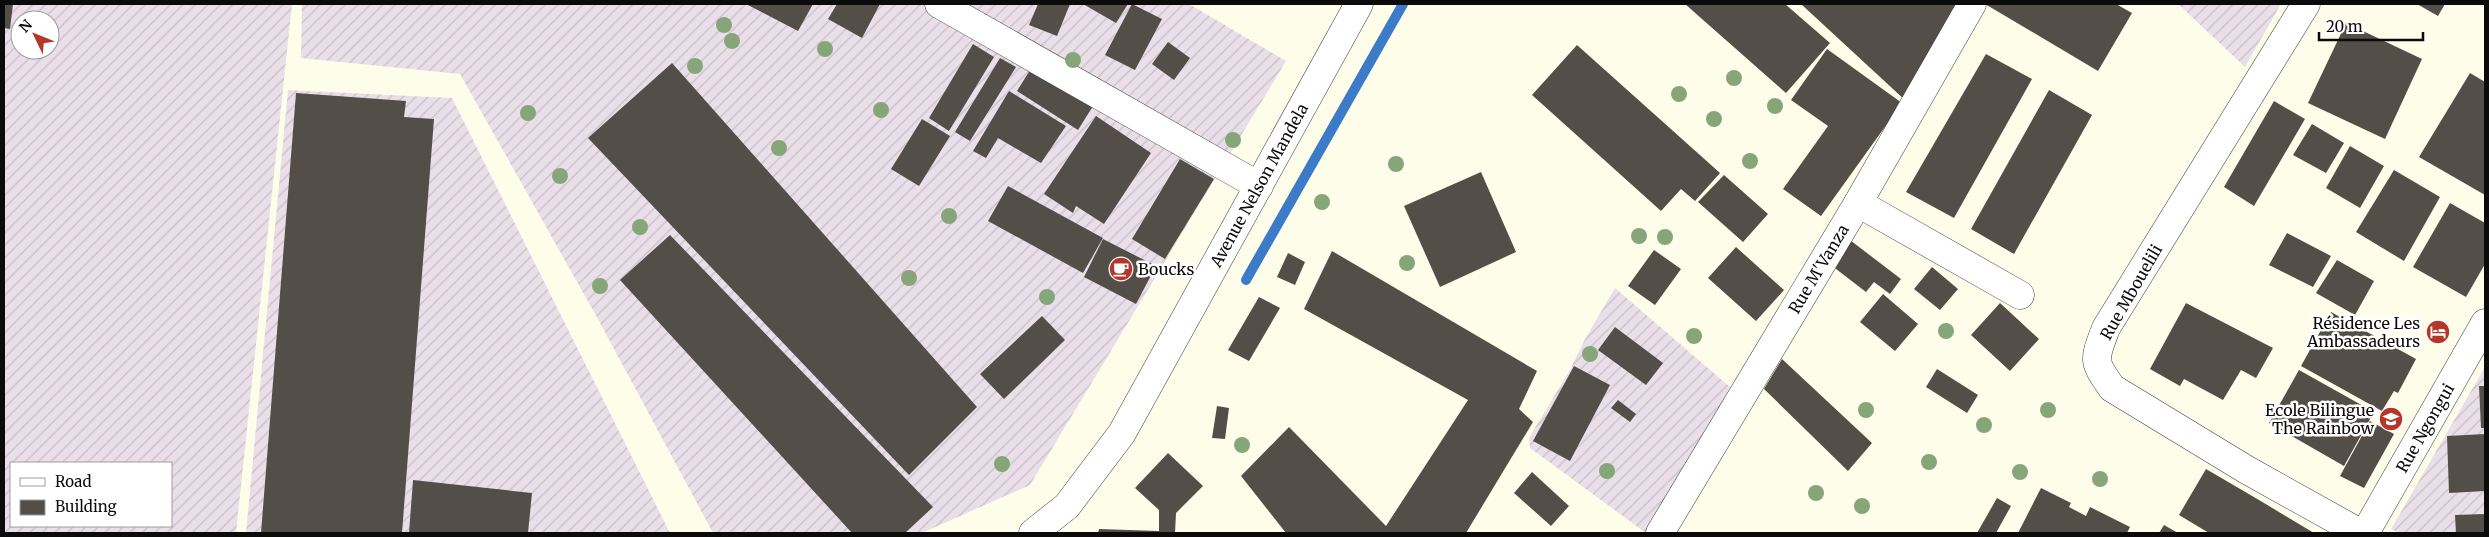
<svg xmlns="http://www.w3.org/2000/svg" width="2489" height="537" viewBox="0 0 2489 537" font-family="Merriweather,serif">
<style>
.industrial{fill:url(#industrial-furrows);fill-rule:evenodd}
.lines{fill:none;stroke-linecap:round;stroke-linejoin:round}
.stream{stroke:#3b7bc7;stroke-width:10}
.building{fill:#534e48}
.minor-casing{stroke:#3e3e3e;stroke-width:29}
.minor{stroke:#fff;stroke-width:28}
.tree{fill:#86a67a}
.labels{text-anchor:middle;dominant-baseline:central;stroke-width:5;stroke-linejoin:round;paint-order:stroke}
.street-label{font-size:16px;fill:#0b0b0b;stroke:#fff}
.poi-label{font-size:16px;fill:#0b0b0b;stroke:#fff;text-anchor:end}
</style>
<defs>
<pattern id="industrial-furrows" width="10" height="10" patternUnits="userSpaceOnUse" patternTransform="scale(1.25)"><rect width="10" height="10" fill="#eadfe9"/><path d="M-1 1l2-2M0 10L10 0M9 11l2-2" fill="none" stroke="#c7bec6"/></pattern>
</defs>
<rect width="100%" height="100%" fill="#fefdea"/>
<path class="industrial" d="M4,4h288l-56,529h-232zM20,20h30v30h-30zM11,463h160v63h-160z
M302,4h887l97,57 -256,424 -108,48h-209l-114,-212 -139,-247 -159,-16z
M2178,4h103l-36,63z
M288,90l164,8 218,435h-424z
M1615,288l115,99 -76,146h-8l-116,-85 -1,-10 42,-70 14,-29z
M2485,367v166h-85l-9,-4z"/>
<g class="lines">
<path class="stream" d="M1246,280l157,-276"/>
</g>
<path class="building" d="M4,4h9l-3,25 -6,-1z
M746,4h67l-15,27z
M837,4h43l-18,34 -34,-19z
M1038,4h32l-13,32 -28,-11z
M1083,4h45l-12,19z
M1132,4l30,15 -27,51 -30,-15z
M1685,4h100l45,39 -44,50z
M1801,4h157l-52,97z
M1985,4h131l16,9 -34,58z
M2417,4h28l-7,12z
M2346,23l76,36 -37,80 -77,-36z
M1168,42l22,16 -16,22 -22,-16z
M973,44l21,13 -45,74 -20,-13z
M1577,45l143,128 -25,28 -14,-12 -20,22 -129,-116z
M1827,49l75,54 -81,113 -38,-27 45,-63 -37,-26z
M1986,54l46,25 -78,139 -48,-26z
M1000,58l16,9 -46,74 -15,-9z
M672,63l305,344 -68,68 -321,-337z
M1032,67l61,39 -15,24 -61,-39z
M2470,73l15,9v113l-66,-38z
M2049,90l43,25 -78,139 -43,-25z
M1009,91l57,35 -25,37 -43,-25 -12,20 -13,-7z
M296,93l110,8 -2,16 30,2 -32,414h-141z
M2274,101l31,18 -51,87 -30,-19z
M1096,116l55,37 -47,71 -28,-18 -3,7 -29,-19z
M922,119l28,17 -31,50 -28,-17z
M2312,124l32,19 -18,30 -33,-18z
M2350,146l34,20 -24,42 -34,-20z
M1180,159l34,20 -49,80 -33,-20z
M2394,170l46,27 -36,64 -48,-29z
M1481,172l35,80 -76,35 -36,-81z
M1724,175l44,39 -25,28 -45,-40z
M1008,186l95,52 -20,35 -95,-52z
M2450,203l35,20v41l-19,33 -53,-30z
M2287,233l44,23 -18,31 -44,-22z
M670,235l263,272 -28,26h-53l-232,-253z
M1846,237l55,42 -11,15 -16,-12 -8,10 -39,-30z
M1103,239l53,27 -20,38 -52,-27z
M1736,247l48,43 -28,31 -48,-43z
M1654,250l27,19 -26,36 -27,-19z
M1332,251l205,120 -18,38 14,13 -67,111h-180l-45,-57 48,-49 97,99 82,-126 -164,-91z
M1288,253l17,9 -10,23 -18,-8z
M2337,260l37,21 -19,34 -39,-22z
M1932,267l26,22 -18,21 -26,-21z
M1883,294l35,30 -23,27 -35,-29z
M1259,297l21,11 -31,53 -21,-11z
M2000,303l39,36 -29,32 -39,-36z
M2186,303l87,45 -17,30 -15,-8 -18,30 -39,-21 -4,7 -30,-17z
M2331,312l85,47 -18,34 -4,-2 -12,20 -81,-45z
M1042,316l23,24 -61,59 -24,-25z
M1615,327l48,36 -17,22 -48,-35z
M1782,359l90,84 -24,28 -84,-82z
M1574,366l36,19 -40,76 -37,-20z
M1937,369l41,26 -11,18 -41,-26z
M2299,370l75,42 -30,54 -75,-43z
M2479,386h6v42h-4z
M1618,400l18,14 -6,8 -19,-14z
M1217,406l12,2 -4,31 -13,-1z
M2370,421l24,13 -30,54 -24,-12z
M2485,434v57l-36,2 -2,-57z
M1168,453l35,33 -27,27 -1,20h-77l1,-4 60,2v-21l-24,-22z
M2206,469l53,31 55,33h-105l-30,-18z
M1532,472l37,34 -18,20 -37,-33z
M413,480l119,13 -4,40h-119z
M2041,488l30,15 -2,4 17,9 4,-9 40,20 -3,6h-109z
M1997,498l14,8 -15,27h-19z
M2485,514v19h-29l-1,-18z
M2164,525l14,8h-19z"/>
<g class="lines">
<g class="minor-casing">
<g id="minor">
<path d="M939,4l320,182"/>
<path d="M2306,4l-200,324c-12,32 -14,32 6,60l135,82 113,63"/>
<path d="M1858,203l162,92"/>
<path id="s1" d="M1033,533l34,-27 55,-73 237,-429"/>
<path id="s2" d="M1660,533l198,-330 114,-199"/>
<path id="s3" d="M2365,533l120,-210"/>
</g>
</g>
<use href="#minor" class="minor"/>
</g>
<g class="tree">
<circle cx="724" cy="25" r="8"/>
<circle cx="732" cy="41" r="8"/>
<circle cx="825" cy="49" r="8"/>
<circle cx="1073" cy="60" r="8"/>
<circle cx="695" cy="66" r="8"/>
<circle cx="1734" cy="78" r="8"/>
<circle cx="1679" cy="94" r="8"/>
<circle cx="1775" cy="106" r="8"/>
<circle cx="881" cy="110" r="8"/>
<circle cx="528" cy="113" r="8"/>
<circle cx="1714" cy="119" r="8"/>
<circle cx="1233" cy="140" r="8"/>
<circle cx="779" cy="148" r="8"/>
<circle cx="1750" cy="161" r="8"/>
<circle cx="1396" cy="164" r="8"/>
<circle cx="560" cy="176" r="8"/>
<circle cx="1322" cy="202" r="8"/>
<circle cx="949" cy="216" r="8"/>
<circle cx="640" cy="227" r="8"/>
<circle cx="1639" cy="236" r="8"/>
<circle cx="1665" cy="237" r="8"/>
<circle cx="1407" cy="263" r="8"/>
<circle cx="909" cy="278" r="8"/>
<circle cx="600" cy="286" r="8"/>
<circle cx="1047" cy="297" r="8"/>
<circle cx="1946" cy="331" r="8"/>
<circle cx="1694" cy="336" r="8"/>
<circle cx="1590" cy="354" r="8"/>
<circle cx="1866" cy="410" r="8"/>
<circle cx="2048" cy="410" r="8"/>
<circle cx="1984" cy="425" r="8"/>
<circle cx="1242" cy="445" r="8"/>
<circle cx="1929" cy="462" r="8"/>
<circle cx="1002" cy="464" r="8"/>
<circle cx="1607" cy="471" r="8"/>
<circle cx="2020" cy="472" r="8"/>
<circle cx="2100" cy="479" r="8"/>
<circle cx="1816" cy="493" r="8"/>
<circle cx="1862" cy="506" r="8"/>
</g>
<defs>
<g id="cafe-disc" transform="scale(1.25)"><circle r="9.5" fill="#b4372a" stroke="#fff"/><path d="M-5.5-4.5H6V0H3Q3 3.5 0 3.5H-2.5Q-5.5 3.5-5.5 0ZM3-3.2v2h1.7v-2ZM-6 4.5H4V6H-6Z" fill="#fff"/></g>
<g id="hotel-disc" transform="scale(1.25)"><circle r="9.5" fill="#b4372a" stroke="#fff"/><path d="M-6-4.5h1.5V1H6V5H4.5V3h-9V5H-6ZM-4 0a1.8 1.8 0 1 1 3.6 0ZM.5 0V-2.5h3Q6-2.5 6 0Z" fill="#fff"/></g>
<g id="school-disc" transform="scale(1.25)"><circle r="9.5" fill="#b4372a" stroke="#fff"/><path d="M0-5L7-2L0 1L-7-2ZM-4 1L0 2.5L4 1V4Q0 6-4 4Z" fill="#fff"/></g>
</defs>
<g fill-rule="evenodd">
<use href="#cafe-disc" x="1121" y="269"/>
<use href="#hotel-disc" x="2438" y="332"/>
<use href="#school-disc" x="2391" y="419"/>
</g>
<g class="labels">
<g class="street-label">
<text stroke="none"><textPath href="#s1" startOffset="418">Avenue Nelson Mandela</textPath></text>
<text stroke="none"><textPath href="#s2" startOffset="308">Rue M'Vanza</textPath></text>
<text transform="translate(2131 292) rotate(-60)">Rue Mbouelili</text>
<text stroke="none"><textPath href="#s3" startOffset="121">Rue Ngongui</textPath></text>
</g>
<g class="poi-label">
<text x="1138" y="269" text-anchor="start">Boucks</text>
<text x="2420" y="323">Résidence Les<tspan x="2420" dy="18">Ambassadeurs</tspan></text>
<text x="2374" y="410">Ecole Bilingue<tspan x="2374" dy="18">The Rainbow</tspan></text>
</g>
</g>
<rect width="2489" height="537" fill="none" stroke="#0b0b0b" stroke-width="10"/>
<rect x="10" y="462" width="162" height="65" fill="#ffffff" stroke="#9d9d9d"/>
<rect x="20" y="478" width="25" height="8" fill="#ffffff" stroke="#9d9d9d"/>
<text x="55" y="487" font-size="15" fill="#0b0b0b">Road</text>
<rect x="20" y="500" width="25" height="15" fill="#534e48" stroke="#9d9d9d"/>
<text x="55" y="512" font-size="15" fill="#0b0b0b">Building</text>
<g transform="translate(35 35) rotate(313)"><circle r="24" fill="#ffffff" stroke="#9d9d9d"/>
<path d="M0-4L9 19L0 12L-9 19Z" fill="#b4372a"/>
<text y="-8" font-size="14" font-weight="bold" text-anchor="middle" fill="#0b0b0b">N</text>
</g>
<path d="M2319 32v8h104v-8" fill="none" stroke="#0b0b0b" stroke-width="2.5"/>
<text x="2326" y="32" font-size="15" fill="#0b0b0b" stroke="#ffffff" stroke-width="4" paint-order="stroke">20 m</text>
</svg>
